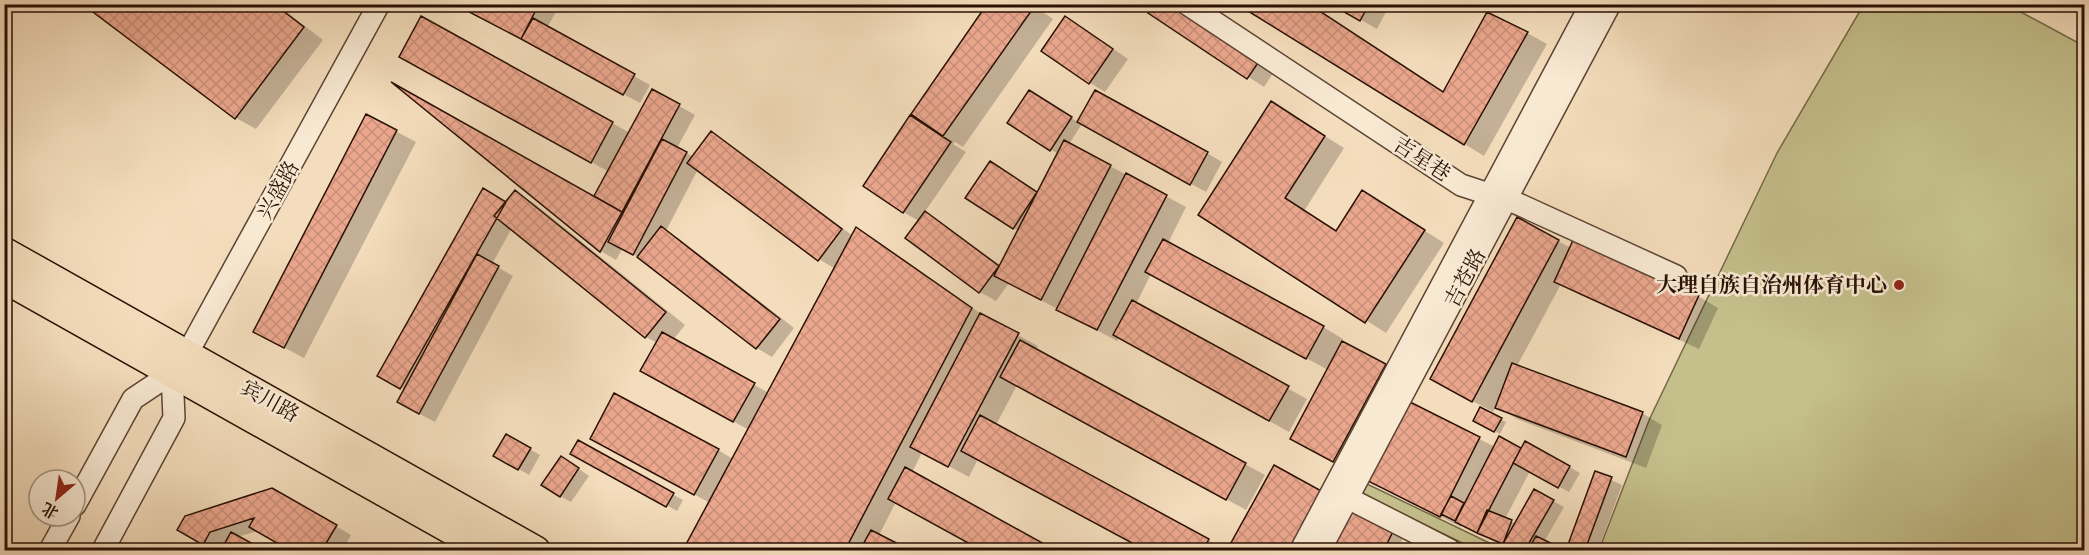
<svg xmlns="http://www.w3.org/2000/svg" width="2089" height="555" viewBox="0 0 2089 555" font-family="'IM FELL Great Primer','Noto Serif SC',serif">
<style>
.grass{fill:#c4bf8b;stroke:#766848;stroke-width:1.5}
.shadow{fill:#0003}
.building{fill:url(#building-cross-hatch);stroke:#291004;stroke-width:1.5}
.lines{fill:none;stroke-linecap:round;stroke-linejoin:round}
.minor-casing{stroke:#5c4332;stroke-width:24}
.major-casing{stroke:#291004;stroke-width:30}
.minor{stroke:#f8e9d3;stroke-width:21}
.major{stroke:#f4ddbc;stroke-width:27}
.poi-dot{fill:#8f2418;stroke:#f8e9d3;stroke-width:2}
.labels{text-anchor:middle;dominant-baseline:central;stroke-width:5;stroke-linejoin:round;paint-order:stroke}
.street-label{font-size:21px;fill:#291004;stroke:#f8e9d3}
.poi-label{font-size:21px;font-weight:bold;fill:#291004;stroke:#f8e9d3;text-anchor:end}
</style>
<defs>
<pattern id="building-cross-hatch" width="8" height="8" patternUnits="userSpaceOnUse" patternTransform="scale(1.5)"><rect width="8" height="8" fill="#eba78e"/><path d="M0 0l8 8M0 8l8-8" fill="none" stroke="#ca8f79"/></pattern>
</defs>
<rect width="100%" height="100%" fill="#f4ddbc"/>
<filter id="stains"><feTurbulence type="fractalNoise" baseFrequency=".00333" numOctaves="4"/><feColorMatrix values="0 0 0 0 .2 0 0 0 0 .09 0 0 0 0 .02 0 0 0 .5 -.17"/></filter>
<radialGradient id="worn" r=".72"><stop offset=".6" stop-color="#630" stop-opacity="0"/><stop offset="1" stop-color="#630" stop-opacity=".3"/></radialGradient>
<path class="grass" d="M1864,4l144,1 76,41v504h-485l51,-132 127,-265z
M1365,483l139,67h-27l-117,-56z"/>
<path class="shadow" d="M94,4h182l47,36 -67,89 -20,-11 -145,-110z
M455,4h93l9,6 -10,18 103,57 -10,18z
M1031,4l22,15 -90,128 -8,-5 -2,2 13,8 -42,61 17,9 60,44 18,-35 -6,-3 -7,-56 32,21 21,-39 -8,-4 -11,-52 38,24 129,31 15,9 -16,30 -124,-68 -13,20 117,63 -18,36 155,84 20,12 -2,3 60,32 -51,96 -43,-23 21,-77 -177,-96 -15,30 171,95 -18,33 -170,-95 -2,4 -108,-58 -13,18 -16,-9 -61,-71 -16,-9 20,-88z
M1333,4h57l-13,25z
M1242,6l202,87 83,-60 20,11 -63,112z
M1150,13l125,57 -11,17z
M422,18l208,115 23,-42 26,15 16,9 -18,33 17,9 18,-24 19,12 122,91 4,-7 19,11 111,78 51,28 -2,4 229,125 -19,35 -229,-125 -21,40 230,125h-79l-169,-91 -9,18 -47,-25 -10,21 140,77h-69l-87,-48 -17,33 28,15h-222l25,-47 -103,-56 111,3 15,9 16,-29 -91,-50 -1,-37 -11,-6 -134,-109 -20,36 21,12 -78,146 -21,-11 -9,-21 -26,-14 137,-184 19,12 150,121 -12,15 96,53 66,-124 -16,-10 -121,-90 -32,62 11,6 117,91 -22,29 -15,-9 -114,-89 -21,-10 -6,11 -15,-9 -196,-159 190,106 14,-26 -188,-104z
M1081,27l47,32 -23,33 -15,-9z
M1291,115l53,33 -40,63 33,21 46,-28 61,39 -58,90 -186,-118z
M367,116l49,26 -112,216 -49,-26z
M1558,241l13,7 127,48 20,12 -19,41 -123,-56 -15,-9 -44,82 125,47 20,12 -16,43 -129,-49 -21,-13 -3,6 -41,-22z
M1407,402l88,45 4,-9 23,12 4,-7 54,30 -11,19 -39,-21 -25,48 11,5 19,-33 29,16 -20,35 18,8h-44l-25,-9 -31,-17 -1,3 -93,-47z
M1481,409l25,13 -6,12 -25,-14z
M506,436l34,19 -11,20 -34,-20z
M578,442l105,58 -6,11 -105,-58z
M572,464l17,12 -18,26 -11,-6z
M1275,467l45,83h-91z
M1596,473l26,12 -24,65h-31z
M272,489l79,46 -8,15h-51l-34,-19 -21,6 24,13h-37l-3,-1 -5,1 -37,-20z
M1353,507l53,25 -9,18h-49l-11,-6z"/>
<path class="building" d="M92,4h182l30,23 -69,92 -146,-110z
M454,4h85l-18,35z
M987,4h44l3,3 -91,129 -32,-22z
M1153,4h25l82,56 -13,19 -99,-66z
M1242,4h67l134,88 44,-80 41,20 -64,113 -224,-139z
M1330,4h39l-9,17z
M421,16l192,106 -22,41 -192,-106z
M1065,16l48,33 -24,35 -48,-33z
M533,18l102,56 -12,21 -102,-56z
M391,82l231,130 -22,40z
M652,89l28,15 -58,108 -28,-16z
M1029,90l43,27 -22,34 -43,-28z
M1095,90l113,62 -18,33 -113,-63z
M1271,101l54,35 -40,62 51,33 26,-41 63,40 -60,93 -167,-108z
M366,114l31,16 -113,218 -31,-16z
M910,115l41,27 -48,71 -40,-27z
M711,131l131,98 -24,32 -131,-98z
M662,139l25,13 -54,103 -25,-13z
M1064,140l47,25 -70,135 -47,-24z
M990,161l47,31 -24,37 -48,-31z
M1126,173l41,22 -70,135 -41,-20z
M483,188l23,14 -106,187 -23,-13z
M515,190l151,122 -21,26 -151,-122z
M925,211l74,55 -20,27 -74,-55z
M1517,217l42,23 -87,162 -42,-23z
M661,226l119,93 -24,30 -119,-92z
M856,227l116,81 -127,242h-162z
M1574,238l125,57 -20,44 -125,-57z
M1163,239l161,87 -18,33 -161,-87z
M477,254l22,12 -80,148 -22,-12z
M1132,300l157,86 -20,35 -156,-86z
M980,313l39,20 -71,134 -38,-20z
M662,332l93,51 -22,39 -93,-51z
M1020,340l226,123 -20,37 -226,-123z
M1342,341l44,23 -53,98 -43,-23z
M1512,363l131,49 -17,45 -131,-49z
M614,393l105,56 -25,46 -104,-56z
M1406,400l74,37 -40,80 -74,-37z
M1480,407l22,11 -8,14 -21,-11z
M980,415l229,124 -6,11h-58l-184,-99z
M506,434l25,14 -13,22 -25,-14z
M1499,436l22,12 -44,85 -22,-11z
M578,440l96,53 -8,14 -96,-53z
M1525,441l45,25 -12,22 -45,-25z
M561,456l18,12 -19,29 -19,-12z
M1274,465l51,28 -31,57h-67z
M905,467l150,83h-74l-93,-51z
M1595,471l17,6 -27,73h-19z
M272,488l65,37 -15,25h-33l-40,-23 5,-9 -44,14 -7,13 -26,-15 8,-14z
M1534,489l20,11 -29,50h-10l-12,-6z
M1451,496l13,7 -9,18 -14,-7z
M1353,505l43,20 -12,25h-37l-12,-5z
M1487,510l25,10 -9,24 -26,-11z
M871,530l39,20h-50z
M231,532l33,18h-43z
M1536,536l29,14h-37z
M1415,542l17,8h-22z"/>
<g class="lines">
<g class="minor-casing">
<path id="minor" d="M1187,4l274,181 55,18 160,73
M1336,492l114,58
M75,505l58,-106 39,-26 15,-19 192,-350
M50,550l19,-34
M103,550l71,-132 -2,-45
M1301,550l290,-546
M1320,550l290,-546"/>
</g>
<g class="major-casing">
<path id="major" d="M4,251l532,299
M4,279l482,271"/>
</g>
<use href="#minor" class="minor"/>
<use href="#major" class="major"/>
</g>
<circle class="poi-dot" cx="1899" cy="285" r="6"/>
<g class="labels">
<g class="street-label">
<text transform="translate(1422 159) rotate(33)">吉星巷</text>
<text transform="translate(278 190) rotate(-61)">兴盛路</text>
<text transform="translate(1465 278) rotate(-62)">吉苍路</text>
<text transform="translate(270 401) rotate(29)">宾川路</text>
</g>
<g class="poi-label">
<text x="1887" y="285">大理自族自治州体育中心</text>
</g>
</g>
<rect width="2089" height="555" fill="none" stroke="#f4ddbc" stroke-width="24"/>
<rect x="6" y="6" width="2077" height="543" fill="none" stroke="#291004" stroke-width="3"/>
<rect x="12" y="12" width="2065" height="531" fill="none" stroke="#291004" stroke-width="1.5"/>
<g transform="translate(57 498) rotate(209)"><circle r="28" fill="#f8e9d3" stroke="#a59280" stroke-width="1.5"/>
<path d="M0-4.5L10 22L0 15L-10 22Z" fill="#8f2418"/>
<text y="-9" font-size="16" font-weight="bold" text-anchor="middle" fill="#291004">北</text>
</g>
<rect width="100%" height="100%" filter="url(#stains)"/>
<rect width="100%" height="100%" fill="url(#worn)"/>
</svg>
